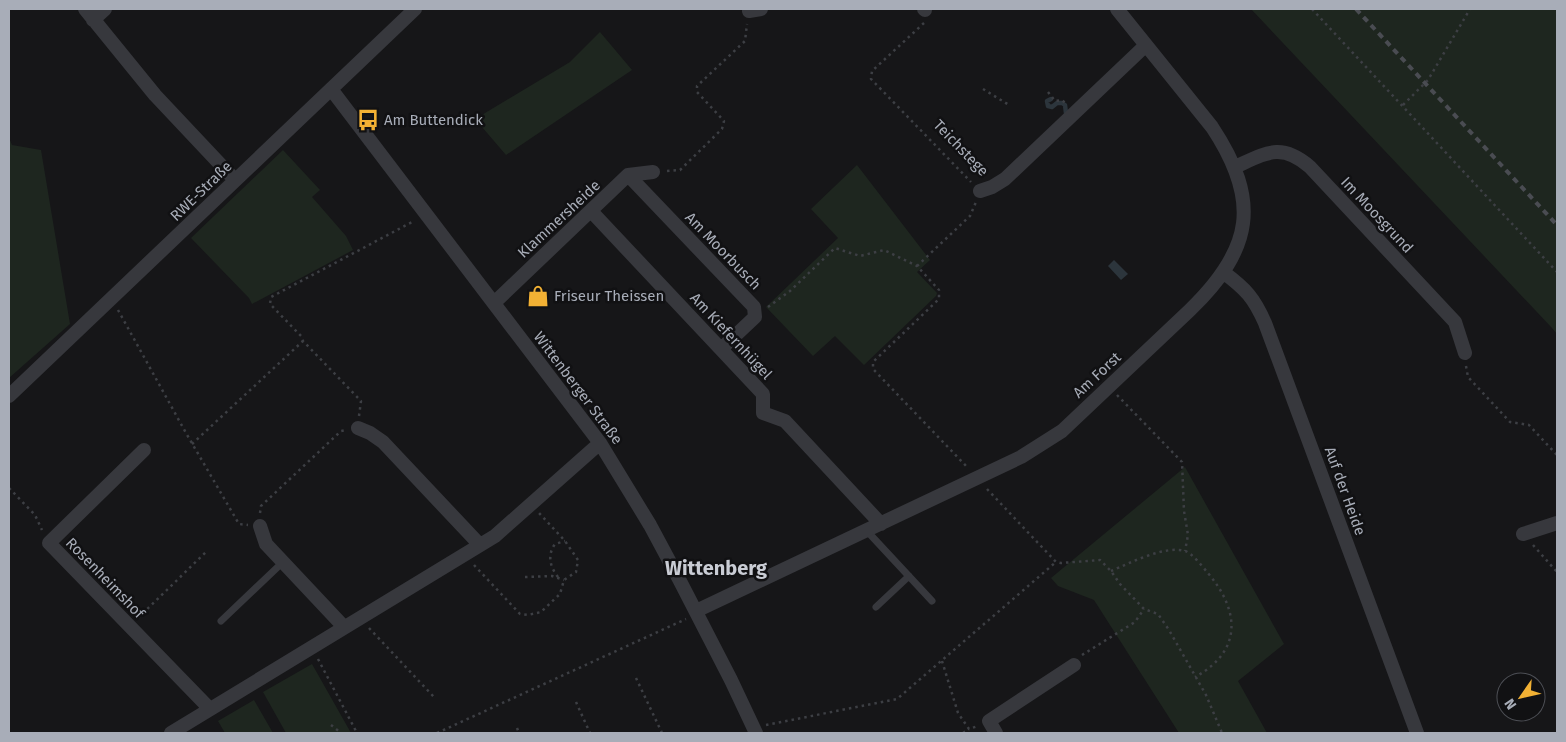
<svg xmlns="http://www.w3.org/2000/svg" width="1566" height="742" viewBox="0 0 1566 742" font-family="'Fira Sans',sans-serif">
<style>
.green{fill:#1e261f}
.water{fill:#2c353c}
.lines{fill:none;stroke-linecap:round;stroke-linejoin:round}
.stream{stroke:#2c353c;stroke-width:4.5}
.path{stroke:#3d3f44;stroke-width:2.5;stroke-dasharray:2.5 4;stroke-linecap:butt}
.lane{stroke:#37383d;stroke-width:7}
.street{stroke:#37383d;stroke-width:14}
.rail{stroke:#4a4c52;stroke-width:4;stroke-dasharray:6 5;stroke-linecap:butt}
.labels{text-anchor:middle;dominant-baseline:central;stroke-width:5;stroke-linejoin:round;paint-order:stroke}
.poi-label{font-size:15px;fill:#a8adb8;stroke:#111113;text-anchor:start}
.street-label{font-size:15px;fill:#a8adb8;stroke:#111113}
.district-label{font-size:20px;font-weight:bold;fill:#c9ccd4;stroke:#111113}
</style>
<rect width="100%" height="100%" fill="#161618"/>
<path class="green" d="M1251,9h306v325l-5,-6z
M600,32l32,38 -126,85 -30,-35 9,-7 85,-51z
M9,138l3,7 29,5 29,174 -61,54z
M283,150l37,40 -8,7 34,39 7,14 -101,54 -3,-6 -58,-60z
M857,165l73,95 -13,12 20,21 -1,3 -72,69 -29,-29 -22,20 -47,-49 72,-69 -27,-29z
M1185,467l99,177 -46,37 29,52h-88l-85,-133 -36,-14 -7,-8z
M312,664l39,69h-65l-23,-41z
M254,700l19,33h-48l-7,-12z"/>
<path class="water" d="M1114,260l14,14 -7,6 -13,-14z"/>
<g class="lines">
<path class="stream" d="M1051,99l-4,2 1,5 4,1 5,-4h5l3,2 1,8"/>
<path class="path" d="M1312,9l245,263
M924,23l-52,48 -1,8 100,103
M983,89l26,16
M1048,92l7,9 7,-1 4,4
M1403,105l25,-25 42,-71
M667,171l13,-1 42,-41 2,-8 -27,-29v-6l48,-45 2,-17
M917,266l53,-50 6,-14
M768,307l22,-16 45,-43 25,8 24,-6 33,16 22,24v9l-66,63v7l95,99
M118,310l68,123 53,91 9,1
M1466,366l2,11 42,45 19,3 28,30
M1117,395l65,67 2,49 4,24 -3,16
M359,416l2,-15 -58,-60 -2,-5 -31,-32 1,-7 143,-76
M192,444l111,-103
M9,488l26,27 7,15
M987,489l69,73 5,1 39,-3 11,11 9,13 24,25 14,5 11,16 37,65 16,38
M260,513l1,-7 80,-75 5,-1
M1533,545l24,27
M474,565l46,49 8,1 13,-3 19,-18 4,-14 12,-8 2,-12 -13,-19 -26,-28
M1111,571c19,-8 54,-26 74,-20 7,2 17,15 22,21 33,38 36,79 -12,105
M525,577l27,-1 12,4
M558,577c-8,-10 -11,-22 -3,-33l10,-3
M138,618l69,-67
M369,628l65,69
M1082,655l53,-33 9,-13
M318,659l39,74
M942,661l16,52 11,16 9,-3
M636,678l26,55
M576,702l14,31
M331,725l10,8
M766,725l131,-26 159,-137
M517,728l2,5
M437,733l249,-114
M963,733l6,-4"/>
<path class="lane" d="M866,530l66,71
M876,607l33,-31
M221,621l62,-59"/>
<path class="street" d="M85,9l70,86 80,85
M924,9l1,1
M749,11l12,-2
M93,20l12,-11
M331,89l269,354 50,82 30,56 51,99 25,53
M1235,167c31,-14 46,-25 75,0l145,155 10,31
M628,175l126,132 1,10 -34,32
M980,191l12,-4 13,-8 141,-134
M591,211l172,183v19l22,8 96,103
M1223,272c23,17 31,26 42,51l152,410
M494,303l134,-128 25,-3
M9,396l406,-387
M358,428l12,5 13,9 97,103
M144,450l-95,93 161,166
M260,526l6,18 78,83
M1523,534l34,-11
M696,611l325,-154 41,-26 128,-121c63,-61 71,-109 22,-183l-95,-118
M171,733l324,-197 105,-93
M996,733l-7,-12 85,-56"/>
<path class="rail" d="M1356,9l201,216"/>
</g>
<defs>
<g id="bus-bare" transform="scale(1.725)"><path d="M-5-6H5V4H4V6H2V4H-2V6H-4V4H-5ZM-3.5-4V0h7V-4ZM-3.5 1.2v1.5H-2V1.2ZM2 1.2v1.5H3.5V1.2Z" fill="#f2b134" stroke="#111113" stroke-width="2.5" paint-order="stroke"/></g>
<g id="shop-bare" transform="scale(1.725)"><path d="M-5-2.5h2.3a2.7 3.5 0 0 1 5.4 0H5L5.5 6h-11ZM-1.5-2.5h3a1.5 2.3 0 0 0-3 0Z" fill="#f2b134" stroke="#111113" stroke-width="2.5" paint-order="stroke"/></g>
</defs>
<g fill-rule="evenodd">
<use href="#bus-bare" x="368" y="120"/>
<use href="#shop-bare" x="538" y="296"/>
</g>
<g class="labels">
<g class="poi-label">
<text x="384" y="120">Am Buttendick</text>
<text x="554" y="296">Friseur Theissen</text>
</g>
<g class="street-label">
<text transform="translate(961 148) rotate(46)">Teichstege</text>
<text transform="translate(201 191) rotate(-44)">RWE-Straße</text>
<text transform="translate(1377 215) rotate(47)">Im Moosgrund</text>
<text transform="translate(559 219) rotate(-43)">Klammersheide</text>
<text transform="translate(723 251) rotate(46)">Am Moorbusch</text>
<text transform="translate(731 336) rotate(47)">Am Kiefernhügel</text>
<text transform="translate(1097 375) rotate(-43)">Am Forst</text>
<text transform="translate(578 388) rotate(53)">Wittenberger Straße</text>
<text transform="translate(1345 491) rotate(70)">Auf der Heide</text>
<text transform="translate(105 578) rotate(46)">Rosenheimshof</text>
</g>
<g class="district-label">
<text x="716" y="568">Wittenberg</text>
</g>
</g>
<rect width="1566" height="742" fill="none" stroke="#a8adb8" stroke-width="20"/>
<g transform="translate(1521 697) rotate(236)"><circle r="24" fill="#111113" stroke="#4d4f55"/>
<path d="M0-4L9 19L0 12L-9 19Z" fill="#f2b134"/>
<text y="-8" font-size="14" font-weight="bold" text-anchor="middle" fill="#a8adb8">N</text>
</g>
</svg>
